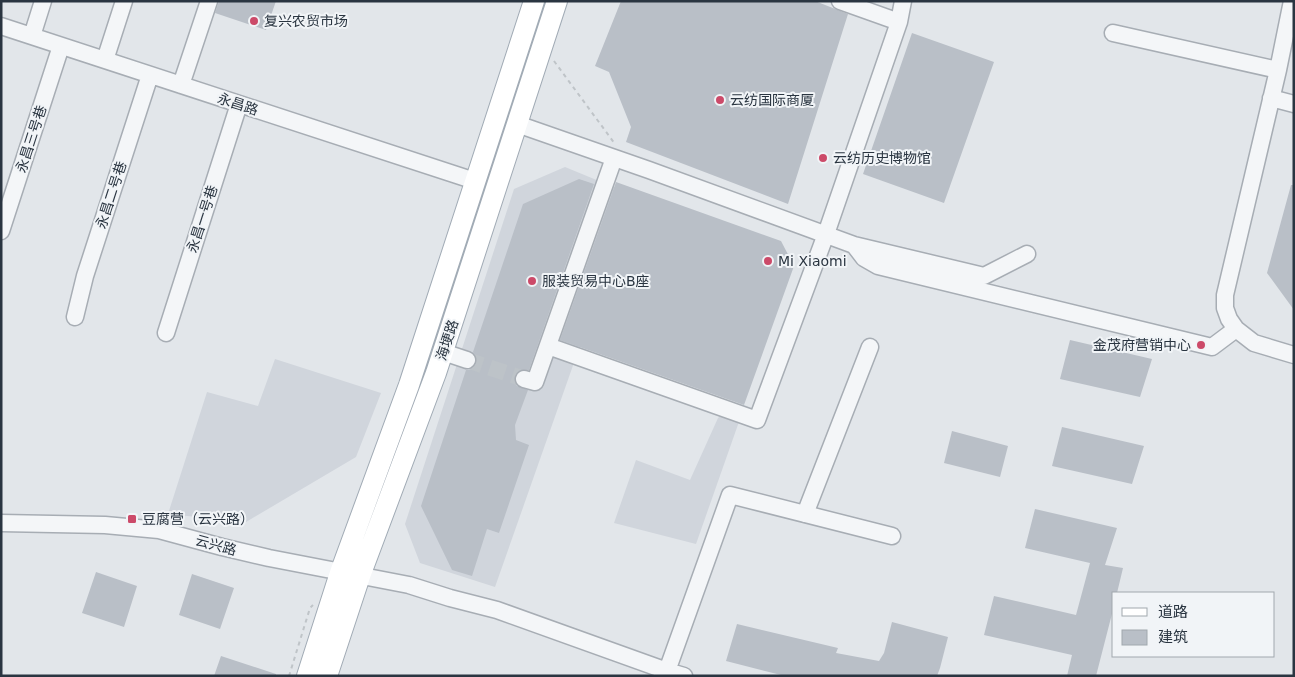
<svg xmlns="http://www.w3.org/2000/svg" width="1295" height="677" viewBox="0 0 1295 677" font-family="'DejaVu Sans','Noto Sans SC',sans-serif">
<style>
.built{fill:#d0d5dc}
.building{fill:#b9bfc7}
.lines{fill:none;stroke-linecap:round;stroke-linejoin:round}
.minor-tunnel{stroke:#bdc3c8;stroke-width:16;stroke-dasharray:16 8;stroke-linecap:butt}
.minor-casing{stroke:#a7adb4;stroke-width:19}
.major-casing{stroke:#a1abb5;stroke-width:22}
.path{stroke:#bfc4c8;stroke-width:2;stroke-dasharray:4 4;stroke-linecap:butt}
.minor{stroke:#f4f6f8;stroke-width:16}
.major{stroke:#fff;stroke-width:20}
.poi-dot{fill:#cc4a69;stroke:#f1f4f7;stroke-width:2}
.labels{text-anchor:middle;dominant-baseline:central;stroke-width:4;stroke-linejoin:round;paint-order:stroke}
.poi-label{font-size:14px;fill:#2a3541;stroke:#f1f4f7;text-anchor:start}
.street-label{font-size:14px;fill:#2a3541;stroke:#f1f4f7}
</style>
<rect width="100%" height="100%" fill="#e2e6ea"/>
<path class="built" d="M565,167l68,28 -138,392 -75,-24 -15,-39 109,-335z
M275,359l106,34 -25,64 -110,65 -78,-8 39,-122 51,14z
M727,410l14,6 -45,128 -82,-21 22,-63 54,20 28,-62z"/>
<path class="building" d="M219,1h57l-10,29 -51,-17z
M621,1h194l33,13 -60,190 -162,-62 5,-15 -22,-55 -14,-6z
M912,33l82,29 -50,141 -81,-29z
M579,179l15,5 -65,186h-8l-4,2 -3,5v4l3,5 11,4 -13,35 1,15 13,5 -30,88 -12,-4 -15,47 -20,-6 -31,-64 45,-136h3l4,-2 3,-4 1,-6 -4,-6 50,-148z
M616,182l165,59 13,25 -50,139 -184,-65z
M1291,185h3v125l-27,-37z
M1070,340l82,19 -12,38 -80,-18z
M1062,427l82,19 -12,38 -80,-18z
M952,431l56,15 -8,31 -56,-14z
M1035,509l82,19 -12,37 18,3 -6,25h-3v13l-18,70h-29l5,-21 -88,-20 10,-39 82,19 14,-52 -65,-15z
M96,572l41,14 -13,41 -42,-14z
M192,574l42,14 -14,41 -41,-14z
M892,622l56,15 -8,31 -3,8h-152l-59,-15 11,-37 101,24 -2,5 43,8 5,-8z
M221,656l55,18v2h-62z"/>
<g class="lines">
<path class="minor-tunnel" d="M467,360l57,19"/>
<g class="minor-casing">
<path id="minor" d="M840,1l59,21
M1292,1l-14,69 -53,225v13l4,11 7,10 18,14 40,12
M1,26l474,155
M1113,33l165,37
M32,36l11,-35
M105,60l19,-59
M181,85l28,-84
M1271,98l23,6
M517,124l132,46 205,75 130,31 43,-22
M1,231l60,-185
M854,245l10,13 14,8 334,81 24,-18
M75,317l10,-41 65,-201
M166,333l73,-229
M548,346l209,74 69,-186 73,-212 4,-21
M443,352l24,8
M524,379l11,3 79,-224
M805,514l65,-167
M1,523l104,2 54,5 63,17 47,11 140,27 41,13 47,12 170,61 17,5
M667,671l63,-176 162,41"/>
</g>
<g class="major-casing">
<path id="major" d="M307,676l33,-103 69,-188 125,-384
M327,676l33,-100 76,-203 121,-372"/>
</g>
<path class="path" d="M554,61l61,83
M289,676l21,-68 3,-3"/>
<use href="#minor" class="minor"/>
<use href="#major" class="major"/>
</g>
<g class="poi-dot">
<circle cx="254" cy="21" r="5"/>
<circle cx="720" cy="100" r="5"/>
<circle cx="823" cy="158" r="5"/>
<circle cx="768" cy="261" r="5"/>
<circle cx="532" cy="281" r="5"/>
<circle cx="1201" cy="345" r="5"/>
<rect x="127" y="514" width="10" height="10" rx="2.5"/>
</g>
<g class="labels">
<g class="poi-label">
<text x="264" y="21">复兴农贸市场</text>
<text x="730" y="100">云纺国际商厦</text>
<text x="833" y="158">云纺历史博物馆</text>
<text x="778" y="261">Mi Xiaomi</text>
<text x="542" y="281">服装贸易中心B座</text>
<text x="1191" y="345" text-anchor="end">金茂府营销中心</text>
<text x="142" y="519">豆腐营（云兴路）</text>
</g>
<g class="street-label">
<text transform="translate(238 104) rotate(18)">永昌路</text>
<text transform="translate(31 139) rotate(-72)">永昌三号巷</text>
<text transform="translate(111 195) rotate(-72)">永昌二号巷</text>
<text transform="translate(202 219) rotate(-72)">永昌一号巷</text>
<text transform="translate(447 340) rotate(-72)">海埂路</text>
<text transform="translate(216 545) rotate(15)">云兴路</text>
</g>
</g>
<rect width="1295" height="677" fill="none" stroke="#2a3541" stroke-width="5"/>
<rect x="1112" y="592" width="162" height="65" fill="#f1f4f7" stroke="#a1a8ae"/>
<rect x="1122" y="608" width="25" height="8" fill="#ffffff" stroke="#a1a8ae"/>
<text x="1158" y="617" font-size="15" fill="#2a3541">道路</text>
<rect x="1122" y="630" width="25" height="15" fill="#b9bfc7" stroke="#a1a8ae"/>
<text x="1158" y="642" font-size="15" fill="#2a3541">建筑</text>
</svg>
